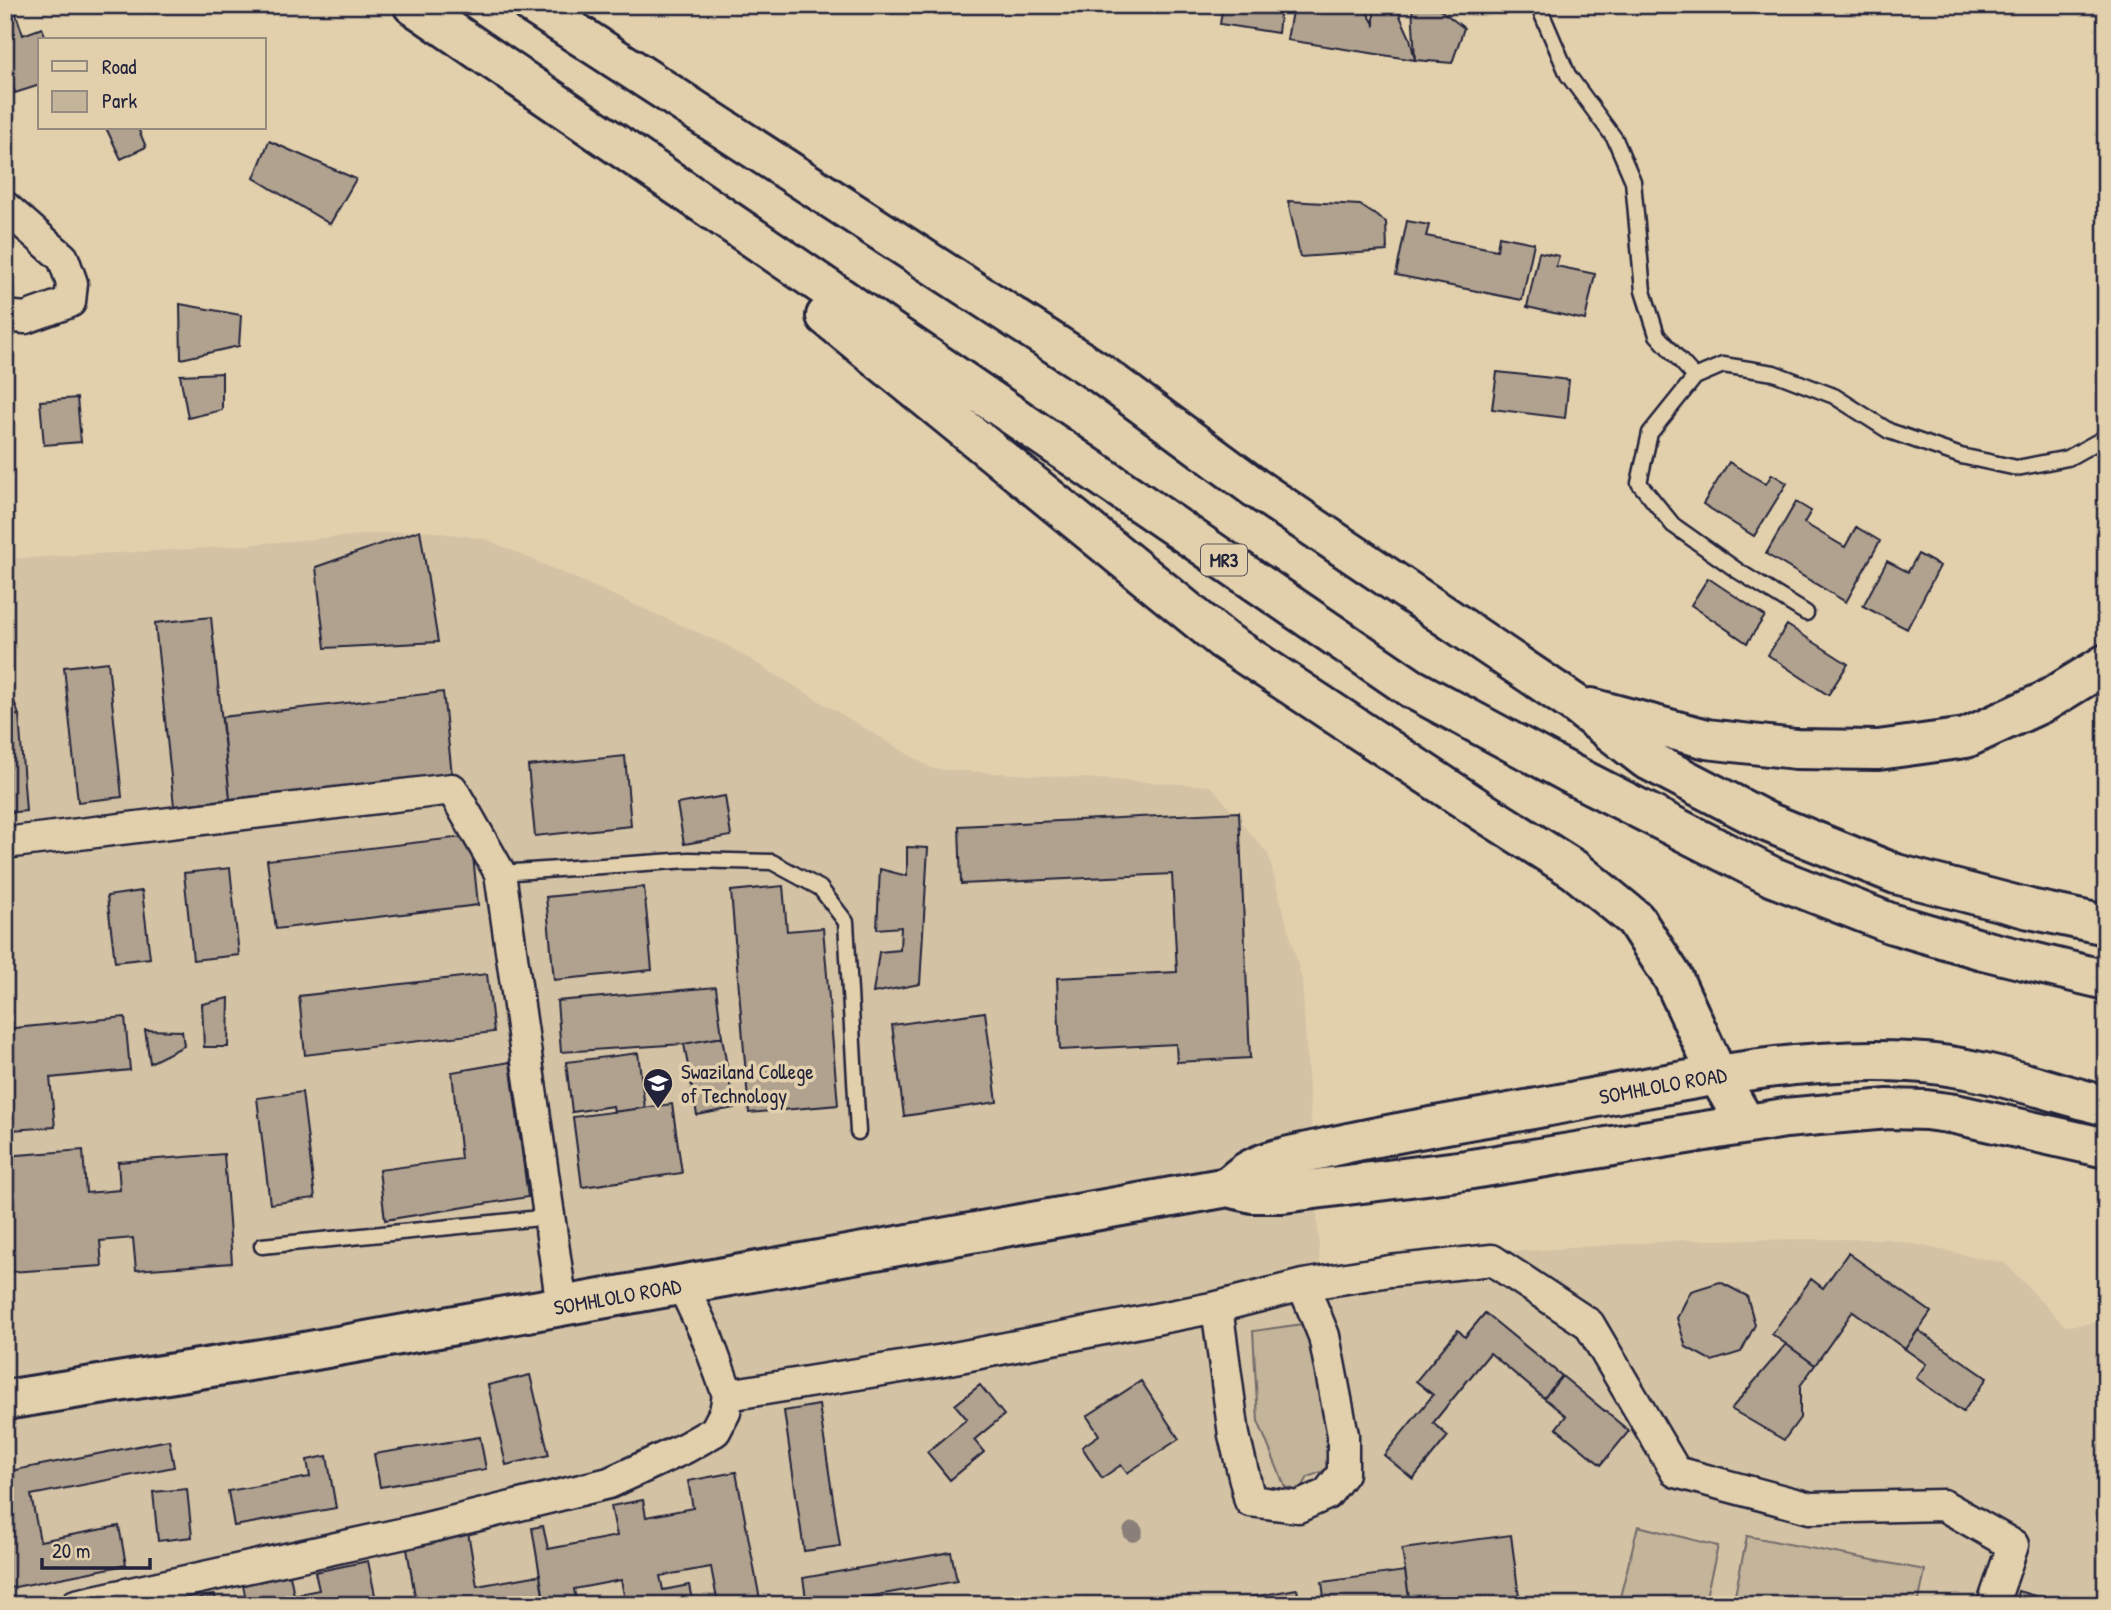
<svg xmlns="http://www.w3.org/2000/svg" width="2111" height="1610" viewBox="0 0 2111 1610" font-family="'Patrick Hand',sans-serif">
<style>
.built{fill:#d3c2a4}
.green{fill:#c3b49a;stroke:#726b6a;stroke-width:2}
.building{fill:#b0a28f;stroke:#22223b;stroke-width:2}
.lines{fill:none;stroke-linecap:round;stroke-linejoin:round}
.service-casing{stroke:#22223b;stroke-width:19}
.minor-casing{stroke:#22223b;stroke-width:35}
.secondary-casing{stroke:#22223b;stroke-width:44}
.motorway-casing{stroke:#22223b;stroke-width:44}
.service{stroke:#e2d0ad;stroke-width:14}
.minor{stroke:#e2d0ad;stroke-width:30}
.secondary{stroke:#e2d0ad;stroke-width:38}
.motorway{stroke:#e2d0ad;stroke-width:38}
.tree{fill:#8a8079}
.labels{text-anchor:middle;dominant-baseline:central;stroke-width:7;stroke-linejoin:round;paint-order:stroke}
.shield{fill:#e2d0ad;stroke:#5c565d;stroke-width:2}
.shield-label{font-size:19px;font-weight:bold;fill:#22223b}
.poi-label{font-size:21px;fill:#22223b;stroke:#e2d0ad;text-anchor:start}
.street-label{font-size:21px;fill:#22223b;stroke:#e2d0ad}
</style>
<rect width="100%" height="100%" fill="#e2d0ad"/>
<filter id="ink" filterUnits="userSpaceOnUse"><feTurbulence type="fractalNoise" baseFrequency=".0143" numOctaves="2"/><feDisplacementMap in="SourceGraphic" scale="14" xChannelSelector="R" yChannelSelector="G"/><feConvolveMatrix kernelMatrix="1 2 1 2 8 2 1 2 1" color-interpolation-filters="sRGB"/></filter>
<g filter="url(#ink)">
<path class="built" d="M420,530l66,9 240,106 207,124 278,17 57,68 34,126 18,285 365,-25 203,-1 117,24 60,63 41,-4v283h-2101v-1046l203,-11z"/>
<path class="green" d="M1310,1323l20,128 -4,19 -18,7 -8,14 -15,-4 -27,-66 -5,-90z
M1638,1526l80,20 -14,59h-86z
M1747,1536l178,34 -7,35h-185z"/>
<path class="building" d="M5,5h8l10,30 19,-7 5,12h-7v45l-25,8 -10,-30z
M1223,5h58l-3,28 -58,-9z
M1293,5h70l11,19v-19h21l15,33 5,22 -128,-20z
M1412,5h22l30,23 -12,35 -37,-3z
M106,128h32l8,19 -25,12z
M269,141l87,38 -26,45 -76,-46z
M1288,201l72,4 26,17 1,29 -87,6z
M1407,221l22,4 -3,11 71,14 2,-14 35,7 -12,57 -126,-25z
M1539,252l20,4 -3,10 39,8 -10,46 -58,-13z
M180,304l61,11 -2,31 -58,13z
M1497,372l72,8 -4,38 -73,-9z
M222,373v37l-34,8 -8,-43z
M77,398l4,44 -37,3 -4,-44z
M1729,462l37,22 6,-10 15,9 -33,53 -51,-32z
M1796,502l15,9 -7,12 41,24 11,-20 24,14 -34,61 -80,-48z
M420,530l18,112 -113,6 -9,-81z
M1918,554l22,12 -33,63 -44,-23 24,-45 21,11z
M1708,578l57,38 -18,27 -56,-38z
M211,617l19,182 -56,7 -19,-183z
M1787,625l61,39 -20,31 -60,-40z
M108,662l14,135 -44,5 -14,-135z
M5,676l14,39 -14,1z
M443,692l9,83 -222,24 -8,-82z
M19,715l7,96 -21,2v-97z
M625,756l6,70 -96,10 -7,-70z
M725,796l6,40 -47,8 -7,-40z
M1239,812l11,246 -73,4 -1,-18 -116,6 -3,-72 120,-6 -5,-98 -211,10 -2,-58z
M471,836l7,69 -202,24 -9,-69z
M907,847l21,1 -8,136 -47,9 6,-41 21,-2 1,-23 -24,2 3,-60 27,7z
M230,868l9,87 -46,5 -9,-87z
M783,886l4,45 36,-3 15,177 -89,8 -18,-222z
M644,887l8,83 -98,10 -8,-83z
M142,891l8,67 -35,4 -8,-66z
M487,974l7,58 -189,23 -6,-59z
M716,987l6,50 -38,7 -123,8 -4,-51z
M229,998l-1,49h-24l-2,-43z
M985,1012l12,90 -93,14 -12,-91z
M125,1017l5,53 -80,8 5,49 -44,3 -6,-59v-42z
M145,1030l37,1 2,15 -34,17z
M722,1037l12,71 -37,7 -13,-71z
M638,1053l7,55 -31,4 -1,-6 -41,6 -6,-50z
M510,1062l18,135 -143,23 -6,-50 82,-11 -9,-87z
M302,1092l13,106 -45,6 -13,-106z
M672,1104l10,69 -100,14 -9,-70z
M83,1150l3,43 34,-3 -2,-28 106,-8 8,109 -96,7 -3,-32 -33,3 2,25 -92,6 -5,-58v-58z
M1848,1253l83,59 -26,37 -52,-38 -38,54 -43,-31 39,-55 12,9z
M1720,1282l27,14 8,29 -14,27 -29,9 -26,-14 -9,-29 14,-27z
M1485,1313l77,63 -18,22 -54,-45 -57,70 15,13 -35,43 -29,-24 49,-60 -17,-14 42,-51 7,7z
M1918,1330l69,48 -24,34 -47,-34 10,-14 -21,-15z
M1786,1344l29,21 -15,21v32l-16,22 -53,-31z
M530,1375l19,80 -43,10 -18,-80z
M1562,1376l67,55 -28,34 -45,-37 10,-12 -22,-18z
M1141,1381l38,58 -52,34 -6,-8 -19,13 -20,-31 17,-12 -12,-19z
M980,1385l24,30 -30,25 10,12 -34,28 -23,-28 40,-33 -12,-14z
M819,1405l21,141 -36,5 -20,-140z
M480,1437l6,32 -106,18 -6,-33z
M169,1440l5,27 -143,28 9,46 79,-15 7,39 -121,24v-117z
M327,1456l9,52 -102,18 -6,-35 82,-14 -3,-17z
M736,1472l25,133h-43l-7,-38 -51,9 3,14 26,-5 4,20h-96l28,-5 -4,-20 -47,9 3,16h-32l-13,-77 11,-2 5,23 69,-13 -6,-30 32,-6 3,17 47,-9 -5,-27z
M187,1489l5,48 -34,4 -5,-49z
M468,1532l9,54 63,-11 3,21 -43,9h-101l17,-3 -10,-59z
M1511,1535l9,70h-110l-8,-56z
M951,1552l6,29 -136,24h-14l-4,-27z
M368,1561l9,44h-130l-4,-20 47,-10 4,20 25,-5 -4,-18z
M1405,1571l5,34h-85l-3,-23z
M1297,1589l3,16h-47l-1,-8z
M2018,1591l45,13v1h-49z
M215,1595l1,10h-49z"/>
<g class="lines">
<g class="service-casing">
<path id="service" d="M1538,5l30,70 47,64 18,42 10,110 14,44 38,42
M1806,613l-68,-42 -65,-46 -34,-42 11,-50 45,-56 28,-12 51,8 60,23 55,35 72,25 56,12 51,-10 38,-21
M500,873l189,-13 83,2 48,26 26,34 12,210
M262,1246l288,-29"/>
</g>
<g class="minor-casing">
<path id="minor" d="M5,207l58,51 9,25 -2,19 -45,16 -20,-2
M5,843l447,-54 48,84 62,433
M1217,1307l17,128 16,66 48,6 29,-13 16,-21v-38l-19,-99 -21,-51
M728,1395l216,-35 273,-53 86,-22 87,-14 102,-11 97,64 87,148 134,36 133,-3 70,40 -20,59
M76,1605l338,-74 195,-48 76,-35 30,-17 10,-19 3,-17 -22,-60 -24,-51"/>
</g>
<g class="secondary-casing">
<g id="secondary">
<path id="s1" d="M1228,1187c6,-5 13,-12 20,-16 24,-14 55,-17 82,-24 70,-16 141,-27 213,-40 121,-21 242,-52 367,-45 66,3 132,27 196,44"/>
<path id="s2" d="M5,1400l288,-46 935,-167 25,6h30l183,-23 319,-52 103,-9 38,1 29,4 151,34"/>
</g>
</g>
<g class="motorway-casing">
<path id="motorway" d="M413,5l998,683 160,86 202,103 117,46 93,27 123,30
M533,5l568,369 153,113 321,217 71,55 121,63 129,52 134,35 76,16
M826,316l397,324 262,173 90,57 60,49 38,59 44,96 29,50
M1591,708l116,31 89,10 82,1 88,-12 80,-37 60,-37"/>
</g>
<use href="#service" class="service"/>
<use href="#minor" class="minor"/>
<use href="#secondary" class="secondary"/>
<use href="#motorway" class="motorway"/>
</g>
<circle class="tree" cx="1133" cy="1532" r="10"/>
</g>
<defs>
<g id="university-pin" transform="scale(1.575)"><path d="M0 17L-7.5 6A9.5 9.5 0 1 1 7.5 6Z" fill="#22223b" stroke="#e2d0ad"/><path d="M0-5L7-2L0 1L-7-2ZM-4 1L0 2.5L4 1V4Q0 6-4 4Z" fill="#fff"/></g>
</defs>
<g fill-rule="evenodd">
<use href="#university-pin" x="658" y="1083"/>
</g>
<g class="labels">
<rect class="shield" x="1201" y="544.5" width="46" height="31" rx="5"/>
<g class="shield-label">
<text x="1224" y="560">MR3</text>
</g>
<g class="poi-label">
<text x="681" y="1071">Swaziland College<tspan x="681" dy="24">of Technology</tspan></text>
</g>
<g class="street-label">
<text stroke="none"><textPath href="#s1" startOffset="450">SOMHLOLO ROAD</textPath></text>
<text stroke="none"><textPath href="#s2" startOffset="621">SOMHLOLO ROAD</textPath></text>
</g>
</g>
<rect width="2111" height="1610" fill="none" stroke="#e2d0ad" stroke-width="28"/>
<rect x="14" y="14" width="2083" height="1582" fill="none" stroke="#22223b" stroke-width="2.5" filter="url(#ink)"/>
<rect x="38" y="38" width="228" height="91" fill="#e2d0ad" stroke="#958a7f" stroke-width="2"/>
<rect x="52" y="61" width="35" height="10" fill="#e2d0ad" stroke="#958a7f" stroke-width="2"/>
<text x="102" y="74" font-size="21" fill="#22223b">Road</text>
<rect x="52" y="91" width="35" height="21" fill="#c3b49a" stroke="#958a7f" stroke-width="2"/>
<text x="102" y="108" font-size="21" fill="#22223b">Park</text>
<path d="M42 1558v10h108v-10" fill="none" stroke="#22223b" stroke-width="3.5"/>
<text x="52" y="1558" font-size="21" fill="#22223b" stroke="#e2d0ad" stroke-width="5" paint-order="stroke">20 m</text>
</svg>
